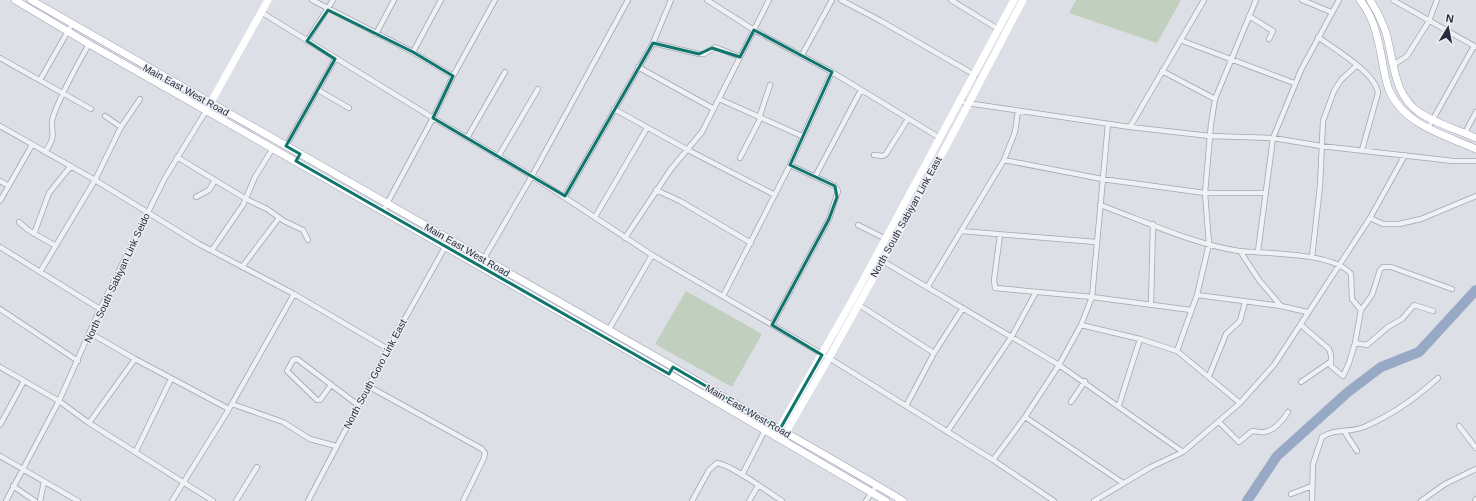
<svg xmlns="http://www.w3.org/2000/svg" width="1476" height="501" viewBox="0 0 1476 501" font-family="Arial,sans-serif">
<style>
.green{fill:#c1d0be}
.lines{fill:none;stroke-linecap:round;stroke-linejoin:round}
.river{stroke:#98a9c6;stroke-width:10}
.minor-casing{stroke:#a3a6b0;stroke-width:6}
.primary-casing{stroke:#9ca2b1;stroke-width:8}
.minor{stroke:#eff1f5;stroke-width:4.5}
.secondary{stroke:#fff;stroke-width:7}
.primary{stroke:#fff;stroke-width:7}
.marked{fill:none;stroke:#0f766e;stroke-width:3;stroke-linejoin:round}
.labels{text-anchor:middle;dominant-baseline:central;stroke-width:3;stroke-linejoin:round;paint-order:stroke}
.street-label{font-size:10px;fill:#272c3c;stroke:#eceef4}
</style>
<rect width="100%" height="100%" fill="#dddfe6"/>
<path class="green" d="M1076,0h105l-24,43 -88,-30z
M686,291l76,43 -30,53 -77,-43z"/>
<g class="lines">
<path class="river" d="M1247,501l30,-45 71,-64 33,-25 38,-15 57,-62"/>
<g class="minor-casing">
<path id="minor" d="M312,0l101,52 40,24
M707,0l47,30 78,42 108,66
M841,0l40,21 94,54
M951,0l47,29
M1302,0l29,12
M1393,0l83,47
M261,12l172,106 99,58 120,79 177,103 164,102 61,41
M1249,16l24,15 -4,8
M376,34l18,-34
M1318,37c16,12 58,36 60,56l-16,57
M1180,40l114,43
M307,41l26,-41
M653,43l46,11h5l11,-7 25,10
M413,52l28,-52
M802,55l30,-55
M0,58l91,51
M1393,65l14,-9 22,-35 8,-21
M638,67l76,42
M1162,71l53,28
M40,80l32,-56
M318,90l31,18
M719,99l83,37
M960,102l170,25 80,9 63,2 48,8 132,15h23
M614,109l74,41 87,45
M105,116l16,11
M759,118l11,-33
M0,126l95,54 104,64 95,50 94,55
M1130,127l74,-127
M1428,128l46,-82
M1465,133l11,-21
M467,138l38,-66
M286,146l49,-87
M45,152c15,-20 2,-22 9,-38 9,-24 22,-47 35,-70
M874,155l9,1 3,-2 22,-35
M177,157l69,42 21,10 17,12 19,9 5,10
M498,157l40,-68
M740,158l20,-39
M1004,160l98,19 103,14h61
M815,177l46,-87
M0,181l9,5
M656,190l24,11 71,42
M565,196l88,-153 18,-43
M196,197l13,-7 6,-10
M0,201l32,-56
M1100,205c42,15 95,40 139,46 27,3 94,1 112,23l1,25 9,11
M383,211l50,-93 20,-42 42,-76
M595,217l52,-89
M1370,218l13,6h16l22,-5 55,-23
M19,222l9,8 28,16
M858,225l28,14
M961,231l135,11
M34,234l15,-41 21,-26
M1000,235l-6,45 1,8 97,9 99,13
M625,238l46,-69 31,-37 67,-132
M0,247l100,62
M212,250l31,-45 12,-28 18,-29
M1240,251l19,29 22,26
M1258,251l15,-113 28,-68 38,-70
M1312,257l8,-71 3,-65 11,-30 7,-11 15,-14
M483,260l49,-84 96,-176
M881,260l178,105 124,87
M242,267l37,-49
M40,272l55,-92 26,-53 19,-28
M928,286l76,-126 11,-28 3,-21
M1197,295l84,11 26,6
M723,296l67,-131 42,-93
M859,305l75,48
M1151,305l2,-81
M0,309l78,52
M772,325l57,-106 9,-28 -3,-5 -45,-21
M1081,325l59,14 37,12 63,52
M1301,325l28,24 2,6v11l12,10 6,-13 6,-20 6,-33 11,-15 8,-25 3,-3h8l61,22
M608,331l44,-76
M90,333l45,26 94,50
M1355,343l12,2 21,-18 14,-8 12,-14 19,6
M1177,351l20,-56 12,-51 -4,-51 6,-69 4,-25 41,-99
M0,367l59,34 30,22 124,78
M1209,376l17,-42 14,-13 5,-19
M1301,382l29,-20
M331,385l-11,15h-3l-30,-29 6,-11 4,-1 61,46
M368,386l114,63 3,4 -1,5 -21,43
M1071,402l14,-21
M232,404l51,18 27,17 26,7
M1119,405l21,-66
M906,406l28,-53 29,-45
M1025,417l98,66
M1219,422l20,20 13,-11c4,0 9,2 13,1 10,-2 18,-12 23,-20
M89,423l46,-64
M0,425l24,-44
M1459,426l17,22
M1344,431l13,20
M947,432l65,-96 24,-44
M136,451l35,-72
M0,456l78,45
M993,460l32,-43 34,-52 22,-40 11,-28 16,-173
M742,475l23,-45
M13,486l22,15
M1291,494l21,-8
M6,501l53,-100 41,-92 65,-131 41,-67
M40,501l4,-19
M172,501l57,-92 65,-115
M236,501l21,-34
M308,501l80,-152 61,-109
M692,501l17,-31 8,-7c15,2 51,29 65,38
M749,501l9,-15
M866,501l11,-16
M1094,501l57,-34 32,-15 57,-49 34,-38 96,-147 35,-63
M1312,501l1,-37 9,-27c14,-9 27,-4 42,-10 28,-12 52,-29 74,-49
M1421,501l24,-17 31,-15
M1475,501l1,-2"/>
</g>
<g class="primary-casing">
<path id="primary" d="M15,0l74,44 580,330 217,127
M31,0l639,365c77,47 156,89 233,136
M1360,0c13,16 17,34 21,54 2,11 4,25 8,36 15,35 56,45 87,59
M1370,0c7,11 12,21 16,33 8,28 7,62 34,80 17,11 38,17 56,25"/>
</g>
<use href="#minor" class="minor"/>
<path class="secondary" d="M206,111l62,-111
M775,436l78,-137 161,-299
M782,439l47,-81 120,-217 74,-141"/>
<use href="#primary" class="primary"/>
</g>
<path class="marked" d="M328,10l85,42 40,24 -20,42 132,78 88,-153 46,11 13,-6 28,9 14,-27 78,42 -42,93 45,21 2,11 -8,22 -57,106 50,30 -42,74 -107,-62 -4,7 -373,-213 4,-7 -14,-8 49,-87 -28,-18z"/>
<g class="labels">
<g class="street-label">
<text transform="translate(186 90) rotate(29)">Main East West Road</text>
<text transform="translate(906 217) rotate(-61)">North South Sabiyan Link East</text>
<text transform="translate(467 250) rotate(30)">Main East West Road</text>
<text transform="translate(117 278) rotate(-65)">North South Sabiyan Link Seido</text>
<text transform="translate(375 374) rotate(-62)">North South Goro Link East</text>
<text transform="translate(748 411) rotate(30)">Main East West Road</text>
</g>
</g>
<g transform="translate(1448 28) rotate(10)" stroke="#eceef4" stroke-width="3" paint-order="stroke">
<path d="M0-3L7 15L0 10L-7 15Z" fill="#272c3c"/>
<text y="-6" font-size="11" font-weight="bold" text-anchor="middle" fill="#272c3c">N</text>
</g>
</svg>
